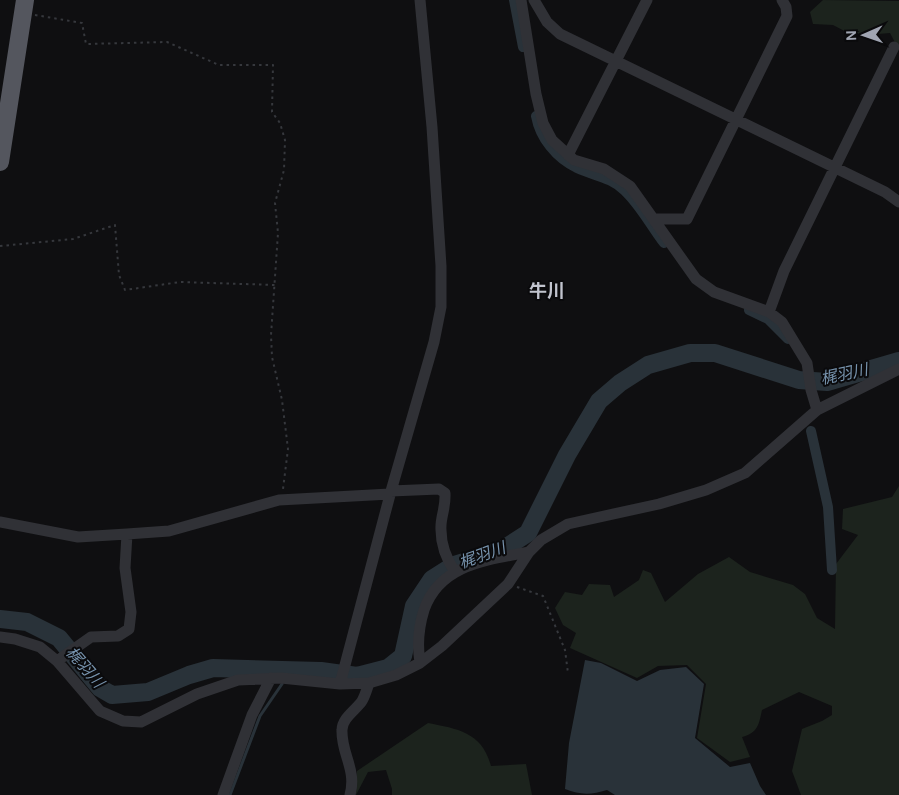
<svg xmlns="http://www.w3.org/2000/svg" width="899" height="795" viewBox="0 0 899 795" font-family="'DM Sans','Noto Sans JP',sans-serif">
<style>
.green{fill:#1c231d}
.water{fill:#293239}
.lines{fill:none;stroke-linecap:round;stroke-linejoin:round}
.stream{stroke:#293239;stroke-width:3}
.canal{stroke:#293239;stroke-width:10}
.river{stroke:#293239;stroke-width:18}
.path{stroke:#36383d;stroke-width:2;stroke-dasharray:2.5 4;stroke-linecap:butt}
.minor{stroke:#303136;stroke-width:11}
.trunk{stroke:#54565e;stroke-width:18}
.labels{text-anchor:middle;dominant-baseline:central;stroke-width:4;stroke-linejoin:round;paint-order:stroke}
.water-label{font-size:16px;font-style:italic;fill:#7793ad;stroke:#0a0a0c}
.quarter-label{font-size:18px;font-weight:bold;fill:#c1c4ce;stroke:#0a0a0c}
</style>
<rect width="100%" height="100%" fill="#0f0f11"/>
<path class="green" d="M823,0l76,1v49l-9,-17 -36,3 -21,-11 -20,-1 -3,-12z
M899,486v309h-98l-9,-24 10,-42 20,-8 10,-6v-9l-33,-14 -37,18c-3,14 -4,23 -20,27l8,20 -20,5 -33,-24 9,-54 -19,-19 -29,1 -21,12 -67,-30 6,-15 -13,-8 -8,-17 10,-16 17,3 7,-11 21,1 4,12 25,-17 4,-10 8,3 14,29 33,-28 31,-17 21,15 43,13 12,9 12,24 18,11 1,-65 22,-29 -16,-6 1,-20 49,-12z
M428,723c30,6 54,9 63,43l35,-2 6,31h-140v-6l-6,-19 -18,2 -12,23 1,-24z"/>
<path class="water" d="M585,660l16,3 36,18 23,-11 26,-3 18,17 -9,54 35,29 20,-4 10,23 6,9h-151l-8,-5c-16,5 -27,5 -42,-1l4,-46z"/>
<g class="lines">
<path class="stream" d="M230,795l30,-79 22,-32"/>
<path class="canal" d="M514,0l9,47
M536,116c4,22 20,42 41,52 17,8 34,9 48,23 15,14 26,35 39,52
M749,310l19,9 20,20
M811,431l17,76 4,63"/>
<path class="river" d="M0,619l27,3 32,16 41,50 12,7 36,-3 41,-17 24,-7 108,3 36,5 31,-8 15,-12 11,-50 18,-27 22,-14 48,-15 26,-17 39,-78 32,-54 21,-18 28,-18 42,-12h25l84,27 28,2 72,-21"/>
<path class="path" d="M35,15l47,8 4,21 81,-2 52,23h54l-1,47 8,11 5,17 -1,30 -9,33 3,30 -7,102 1,22 10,43 6,49 -5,40
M0,246l73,-7 42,-14 4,50 6,15 55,-8 95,3
M517,587l26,9 22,54 3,23"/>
<path class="minor" d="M521,0l15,94 7,29 9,17 22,20 30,9 26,17 66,93 18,13 55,20 13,10 25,41 4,27 6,20
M534,0l13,22 13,12 325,158 14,10
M568,155l79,-155
M654,219h33l100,-203 -1,-9 -4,-7
M769,312l15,-41 110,-224
M391,491l48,-2 6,4c1,16 -5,24 -4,37 0,14 6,30 14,42
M0,522l78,15 49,-3 42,-3 110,-31 111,-6
M0,637l15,2 25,8 17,14 43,50 23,10 18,1 56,-28 41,-14 43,-2 59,6 29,-1 27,-8 24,-12 22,-17 66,-62 21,-32 12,-12 27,-16 91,-20 47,-14 39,-17 72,-63 82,-41
M57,661l34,-24 27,-1 11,-7 2,-17 -6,-44 2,-34
M420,663c-3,-19 -2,-34 4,-53 16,-46 63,-50 105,-58
M340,684l51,-193 43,-149 7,-35v-41l-9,-139 -12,-127
M223,795l29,-80 19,-37
M350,795c7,-26 -9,-41 -8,-65 0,-12 14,-20 20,-29 3,-5 5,-12 7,-18"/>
<path class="trunk" d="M0,162l25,-162"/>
</g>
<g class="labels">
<g class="water-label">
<text transform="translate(844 374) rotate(-12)">梶羽川</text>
<text transform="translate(482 555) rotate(-20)">梶羽川</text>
<text transform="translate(85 667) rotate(49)">梶羽川</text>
</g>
<g class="quarter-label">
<text x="547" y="291">牛川</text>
</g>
</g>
<g transform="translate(864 35) rotate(268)" stroke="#0a0a0c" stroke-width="4" paint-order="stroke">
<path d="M0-4L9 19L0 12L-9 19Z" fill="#a0a5b2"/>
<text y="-8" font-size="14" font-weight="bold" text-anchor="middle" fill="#a0a5b2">N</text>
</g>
</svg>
